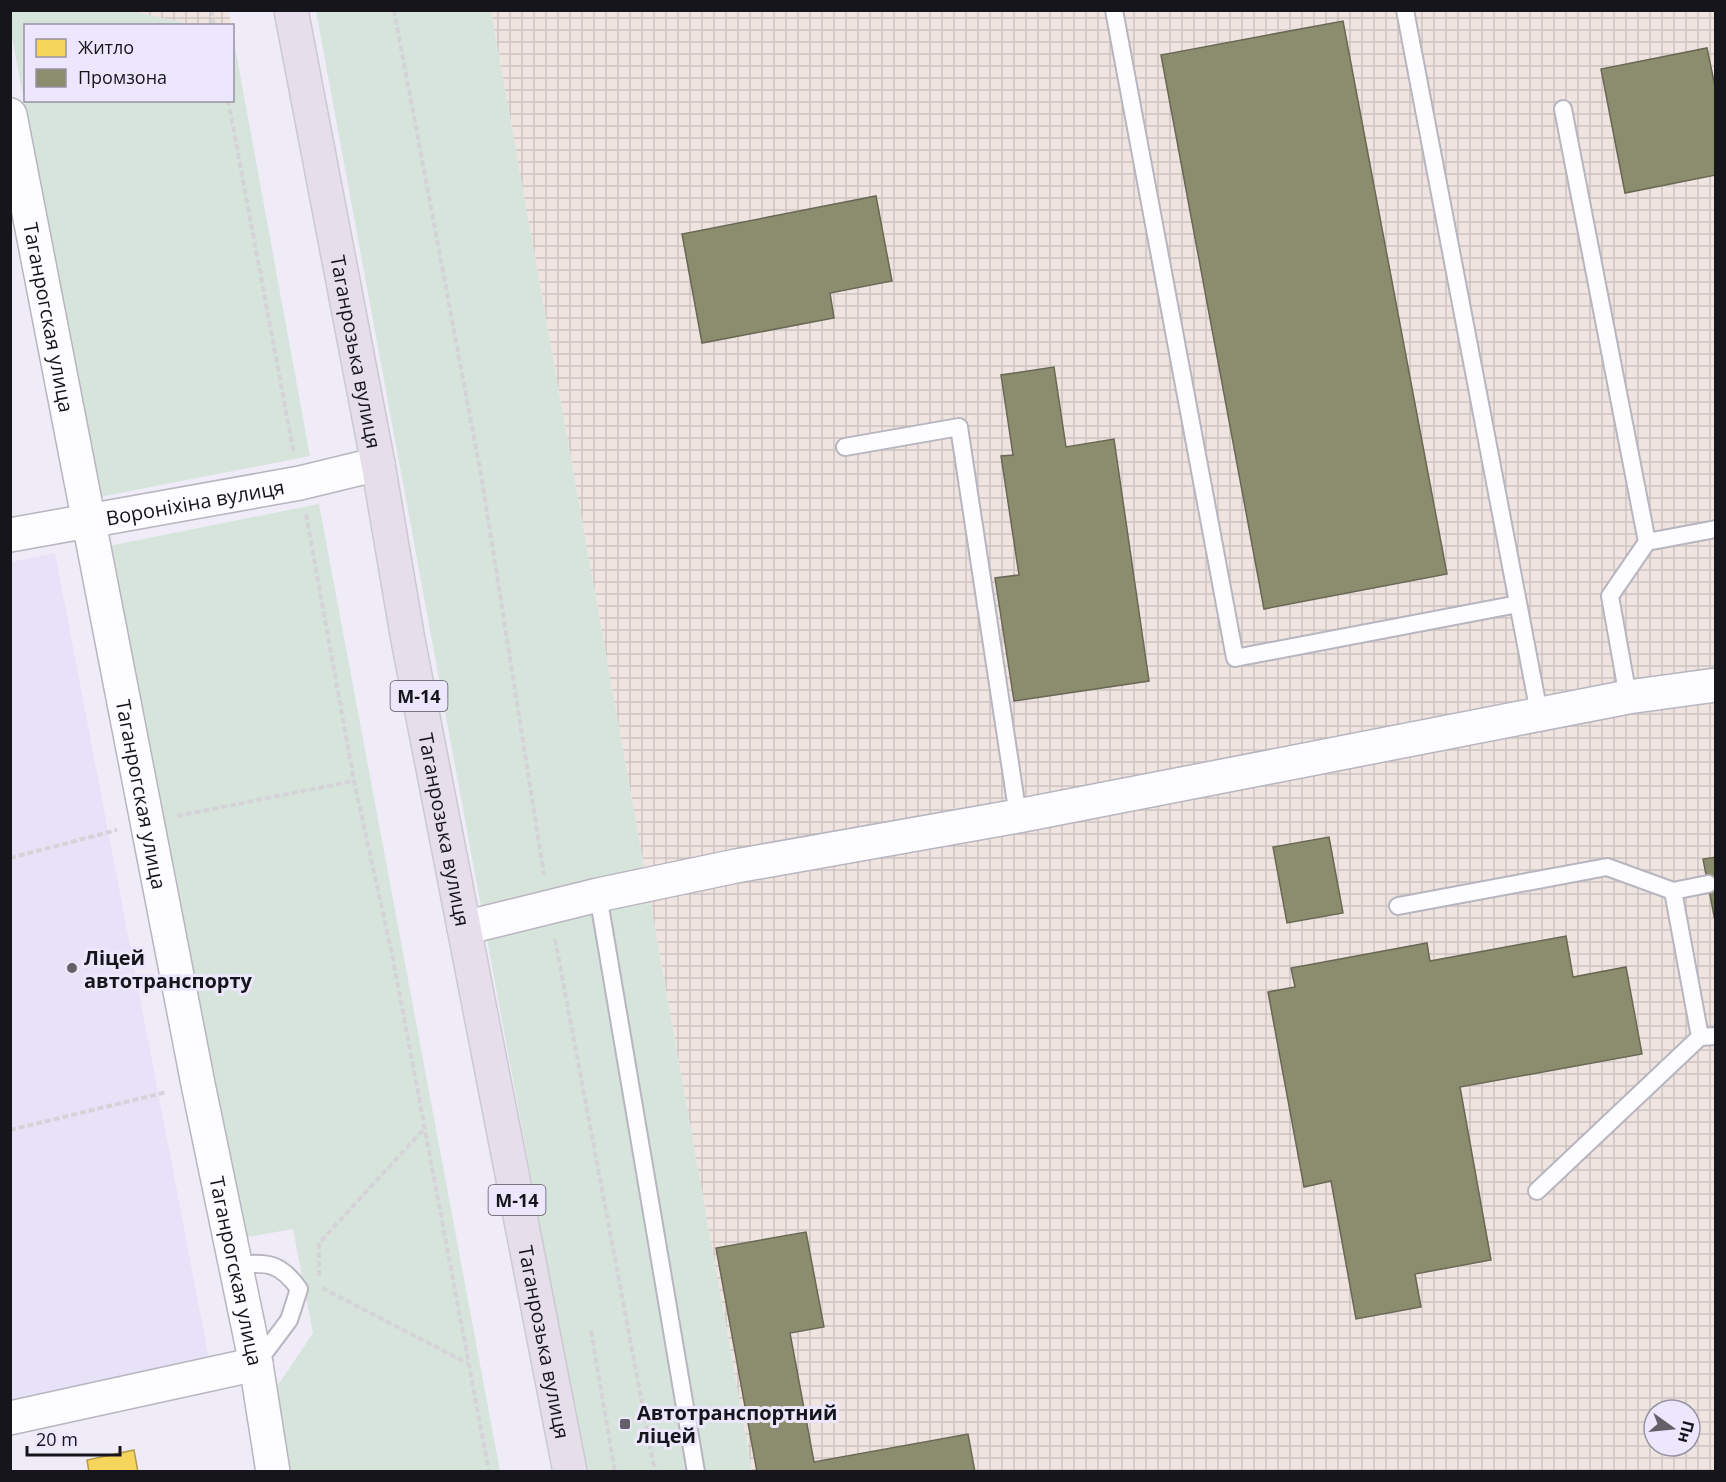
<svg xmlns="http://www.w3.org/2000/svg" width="1726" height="1482" viewBox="0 0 1726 1482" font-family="'Open Sans',sans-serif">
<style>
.built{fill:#e7e2f7}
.industrial{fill:url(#industrial-grid);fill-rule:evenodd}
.grass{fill:#d6e4dc}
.homes{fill:#f6d55c;stroke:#b39b49;stroke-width:1.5}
.industry{fill:#8c8c6e;stroke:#696855;stroke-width:1.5}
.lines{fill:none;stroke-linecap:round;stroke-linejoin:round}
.lane-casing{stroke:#b7b5bf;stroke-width:20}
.street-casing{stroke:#b7b5bf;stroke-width:36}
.highway-casing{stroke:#cbc9cf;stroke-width:36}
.path{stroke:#d5d3d7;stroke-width:4;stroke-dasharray:6 3;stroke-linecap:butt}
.lane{stroke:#fdfcfe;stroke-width:16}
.street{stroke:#fdfcfe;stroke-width:33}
.highway{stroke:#e6dfeb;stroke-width:33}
.poi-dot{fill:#636069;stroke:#ece7fd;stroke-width:2}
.labels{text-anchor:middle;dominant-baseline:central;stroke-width:6;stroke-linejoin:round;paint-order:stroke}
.shield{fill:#ece7fd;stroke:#575460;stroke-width:1.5}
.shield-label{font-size:18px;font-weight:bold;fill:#17151c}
.street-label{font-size:20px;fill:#17151c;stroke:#ece7fd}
.poi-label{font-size:20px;font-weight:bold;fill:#17151c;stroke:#ece7fd;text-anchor:start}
</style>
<defs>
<pattern id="industrial-grid" width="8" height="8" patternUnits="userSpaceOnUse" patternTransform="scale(1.5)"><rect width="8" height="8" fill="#f0e4e0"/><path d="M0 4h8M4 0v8" fill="none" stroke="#cdc3c0"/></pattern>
</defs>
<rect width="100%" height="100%" fill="#efecf8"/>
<path class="built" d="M55,553l157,822 -201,38v-851z"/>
<path class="industrial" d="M133,11h96l2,14h-39z
M491,11h1224v1460h-963zM1654,1410h36v36h-36z"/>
<path class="grass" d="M10,11h123l59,14 -166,1v74h206l1,-64 77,420 -211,41 -88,-465z
M316,11h175l261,1460h-167z
M319,504l181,967h-213l-15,-77 41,-61 -20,-104 -51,9 -133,-692z"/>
<path class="homes" d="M134,1450l4,22h-49l-2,-12z"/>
<path class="industry" d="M1343,21l104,553 -183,35 -103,-554z
M1707,48l9,43v84l-91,18 -24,-124z
M876,196l16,85 -62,12 4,25 -132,25 -20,-109z
M1054,367l12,80 48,-8 35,242 -135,20 -19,-123 24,-3 -18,-119 12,-1 -12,-80z
M1329,837l14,76 -56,10 -14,-76z
M1716,857v69l-13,-67z
M1566,936l7,41 53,-10 16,87 -182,33 31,173 -76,14 6,33 -65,12 -25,-138 -27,6 -36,-195 27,-5 -4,-19 136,-25 3,18z
M806,1232l18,95 -34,6 24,129 154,-28 7,38h-218l-41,-224z"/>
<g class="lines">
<g class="lane-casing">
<path id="lane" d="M1114,10l121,648 283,-54
M1405,10l134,703
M1563,109l84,433
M845,447l114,-20 59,389
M1628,697l-18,-101 37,-54 69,-13
M1673,891l27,146
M598,895l98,577
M1398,906l209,-39 66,24 35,-7
M1537,1191l163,-154 16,-1
M236,1265c30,-3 44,-3 63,24l-10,31 -33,44"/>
</g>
<g class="street-casing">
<g id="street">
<path id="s1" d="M10,115l188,969 58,280 17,108"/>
<path id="s2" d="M10,535l290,-52 78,-19"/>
<path d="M464,928l134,-33 138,-29 282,-50 610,-119 88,-12"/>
<path d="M10,1418l246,-54"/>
</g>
</g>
<g class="highway-casing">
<g id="highway">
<path id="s3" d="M291,10l87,454 30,176 162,832"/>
</g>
</g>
<path class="path" d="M211,10l3,16
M394,10l88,470 62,395
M228,100l66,354
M306,514l48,267 39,178 96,513
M177,816l177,-35
M10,858l107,-28
M555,939l100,533
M10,1130l157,-38
M319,1276v-33l104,-113
M322,1288l145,75
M591,1331l24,141"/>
<use href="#lane" class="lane"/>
<use href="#street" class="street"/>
<use href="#highway" class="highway"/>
</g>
<g class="poi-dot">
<circle cx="72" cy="968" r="6"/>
<rect x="619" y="1418" width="12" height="12" rx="3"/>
</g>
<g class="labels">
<g class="shield">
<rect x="390.5" y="681" width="57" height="30" rx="4.5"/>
<rect x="488.5" y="1185" width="57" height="30" rx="4.5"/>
</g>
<g class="shield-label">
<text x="419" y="696">М-14</text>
<text x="517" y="1200">М-14</text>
</g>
<g class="street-label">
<text stroke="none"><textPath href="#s1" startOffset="206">Таганрогская улица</textPath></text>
<text stroke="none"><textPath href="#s3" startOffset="348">Таганрозька вулиця</textPath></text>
<text stroke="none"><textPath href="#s2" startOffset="188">Вороніхіна вулиця</textPath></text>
<text stroke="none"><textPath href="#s1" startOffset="692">Таганрогская улица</textPath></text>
<text stroke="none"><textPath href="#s3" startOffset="834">Таганрозька вулиця</textPath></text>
<text stroke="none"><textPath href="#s1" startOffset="1178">Таганрогская улица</textPath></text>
<text stroke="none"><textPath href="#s3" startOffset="1356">Таганрозька вулиця</textPath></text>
</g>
<g class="poi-label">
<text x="84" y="957">Ліцей<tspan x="84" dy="23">автотранспорту</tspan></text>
<text x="637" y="1412">Автотранспортний<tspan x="637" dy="23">ліцей</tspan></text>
</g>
</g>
<rect width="1726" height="1482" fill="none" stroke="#17151c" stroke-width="24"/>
<rect x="24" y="24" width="210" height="78" fill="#ece7fd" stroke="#9793a3" stroke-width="1.5"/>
<rect x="36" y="39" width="30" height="18" fill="#f6d55c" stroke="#9793a3" stroke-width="1.5"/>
<text x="78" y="54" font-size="18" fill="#17151c">Житло</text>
<rect x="36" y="69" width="30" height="18" fill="#8c8c6e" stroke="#9793a3" stroke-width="1.5"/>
<text x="78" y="84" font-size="18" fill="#17151c">Промзона</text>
<g transform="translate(1672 1428) rotate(105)"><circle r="28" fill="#ece7fd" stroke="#9793a3" stroke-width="1.5"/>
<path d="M0-4.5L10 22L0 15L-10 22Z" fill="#636069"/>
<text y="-9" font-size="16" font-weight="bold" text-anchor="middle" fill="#17151c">Пн</text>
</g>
<path d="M27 1446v9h93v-9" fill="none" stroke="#17151c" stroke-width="3"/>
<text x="36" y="1446" font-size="18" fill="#17151c" stroke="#ece7fd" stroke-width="4.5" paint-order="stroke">20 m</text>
</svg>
